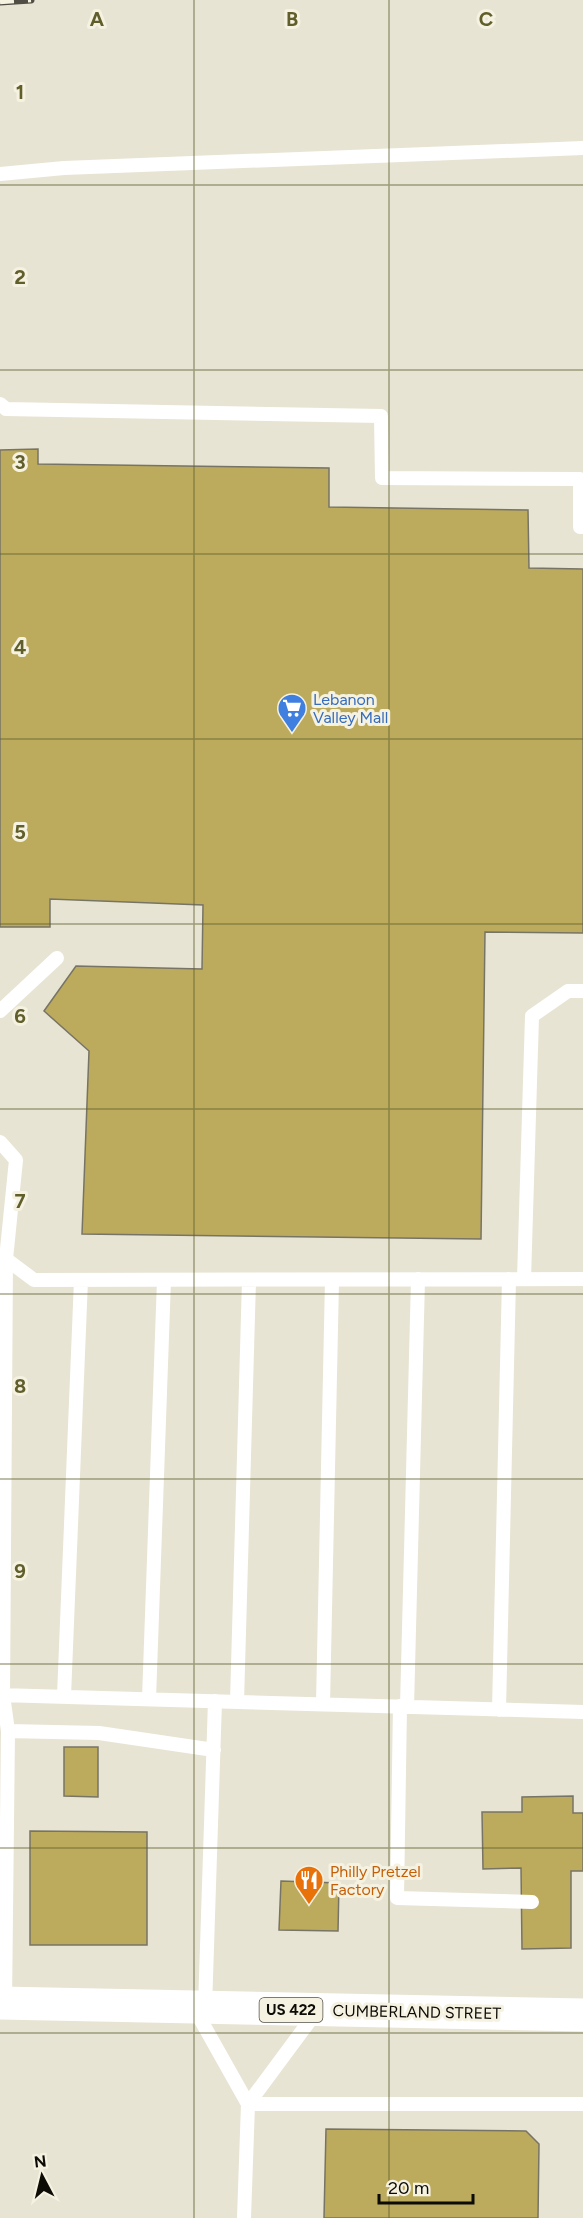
<svg xmlns="http://www.w3.org/2000/svg" width="583" height="2218" viewBox="0 0 583 2218" font-family="Figtree,sans-serif">
<style>
.building{fill:#bdab5d;stroke:#777465;stroke-width:1.5}
.lines{fill:none;stroke-linecap:round;stroke-linejoin:round}
.lane{stroke:#fff;stroke-width:14}
.highway{stroke:#fff;stroke-width:33}
.rail-casing{stroke:#504d45;stroke-width:7}
.rail{stroke:#f5f2e1;stroke-width:4.5;stroke-dasharray:14;stroke-linecap:butt}
.grid{fill:none;stroke:#605e2b;stroke-width:1.5;stroke-opacity:0.55}
.labels{text-anchor:middle;dominant-baseline:central;stroke-width:6;stroke-linejoin:round;paint-order:stroke}
.shield{fill:#f5f2e1;stroke:#535048;stroke-width:1.5}
.shield-label{font-size:15px;font-weight:bold;fill:#0d0b06}
.shop-label{font-size:16px;fill:#366cbe;stroke:#f5f2e1;text-anchor:start}
.food-label{font-size:16px;fill:#c56008;stroke:#f5f2e1;text-anchor:start}
.street-label{font-size:16px;fill:#0d0b06;stroke:#f5f2e1}
.grid-label{font-size:20px;text-anchor:middle;font-weight:bold;fill:#605e2b;stroke:#f5f2e1;stroke-width:6;stroke-linejoin:round;paint-order:stroke}
</style>
<rect width="100%" height="100%" fill="#e8e4d4"/>
<path class="building" d="M38,449v15l291,4v39l199,3 1,58 54,1v364l-98,-1 -4,307 -399,-5 7,-183 -45,-40 32,-45 126,3 1,-64 -153,-6v28h-50v-477z
M64,1747h34v50l-34,-1z
M573,1796v17h10v58h-12v77l-49,1 -1,-81 -38,1 -1,-57h40v-15z
M30,1831l117,1v113h-117z
M281,1881l58,2 -1,48 -59,-1z
M326,2129l200,2 13,13 -1,74h-214z"/>
<g class="lines">
<path class="lane" d="M0,174l64,-6 519,-20
M0,404l6,5 375,7 1,62 198,1v48h3
M0,1011l57,-53
M0,1142l16,18 -10,99 -3,436 5,36 -3,272
M6,1259l28,21 549,-1
M524,1279l8,-263 36,-25h15
M0,1695l583,17
M64,1696l17,-416
M149,1699l15,-419
M237,1702l12,-422
M323,1704l9,-424
M400,1706l-3,192 135,4
M407,1707l11,-428
M499,1710l10,-431
M8,1731l91,2 115,17
M194,2008l54,96 69,-93
M205,2008l10,-307
M244,2218l4,-114h335"/>
<path class="highway" d="M0,2003l583,12"/>
<g class="rail-casing">
<path id="rail" d="M0,2l31,-2"/>
</g>
<use href="#rail" class="rail"/>
</g>
<path class="grid" d="M194,0v2218M389,0v2218M0,185h583M0,370h583M0,554h583M0,739h583M0,924h583M0,1109h583M0,1294h583M0,1479h583M0,1664h583M0,1848h583M0,2033h583"/>
<defs>
<g id="supermarket-pin" transform="scale(1.5)"><path d="M0 17L-7.5 6A9.5 9.5 0 1 1 7.5 6Z" fill="#3f7fe0" stroke="#f5f2e1"/><path d="M-6-5.5h2.5l.6 2H6L4.5 2H-2.5L-4.4-4H-6ZM-1.5 3.2a1.3 1.3 0 1 0 .1 0ZM3 3.2a1.3 1.3 0 1 0 .1 0Z" fill="#fff"/></g>
<g id="restaurant-pin" transform="scale(1.5)"><path d="M0 17L-7.5 6A9.5 9.5 0 1 1 7.5 6Z" fill="#e8710a" stroke="#f5f2e1"/><path d="M-5-6h1v4h1v-4h1v4h1v-4h1v5L-1.5 .5V6h-2V.5L-5-1ZM5-6V6H3V1.5H1.5Q1.5-4 5-6Z" fill="#fff"/></g>
</defs>
<g fill-rule="evenodd">
<use href="#supermarket-pin" x="292" y="708"/>
<use href="#restaurant-pin" x="309" y="1880"/>
</g>
<g class="labels">
<rect class="shield" x="259.5" y="1998" width="63" height="24" rx="4.5"/>
<g class="shield-label">
<text x="291" y="2010">US 422</text>
</g>
<g class="shop-label">
<text x="313" y="699">Lebanon<tspan x="313" dy="18">Valley Mall</tspan></text>
</g>
<g class="food-label">
<text x="330" y="1871">Philly Pretzel<tspan x="330" dy="18">Factory</tspan></text>
</g>
<g class="street-label">
<text transform="translate(417 2012) rotate(1)">CUMBERLAND STREET</text>
</g>
</g>
<g class="grid-label">
<text x="97" y="26">A</text>
<text x="292" y="26">B</text>
<text x="486" y="26">C</text>
<text x="20" y="99">1</text>
<text x="20" y="284">2</text>
<text x="20" y="469">3</text>
<text x="20" y="654">4</text>
<text x="20" y="839">5</text>
<text x="20" y="1023">6</text>
<text x="20" y="1208">7</text>
<text x="20" y="1393">8</text>
<text x="20" y="1578">9</text>
</g>
<g transform="translate(42 2176) rotate(353)" stroke="#f5f2e1" stroke-width="4.5" paint-order="stroke">
<path d="M0-4.5L10 22L0 15L-10 22Z" fill="#0d0b06"/>
<text y="-9" font-size="16" font-weight="bold" text-anchor="middle" fill="#0d0b06">N</text>
</g>
<path d="M379 2194v9h94v-9" fill="none" stroke="#0d0b06" stroke-width="3"/>
<text x="388" y="2194" font-size="18" fill="#0d0b06" stroke="#f5f2e1" stroke-width="4.5" paint-order="stroke">20 m</text>
</svg>
